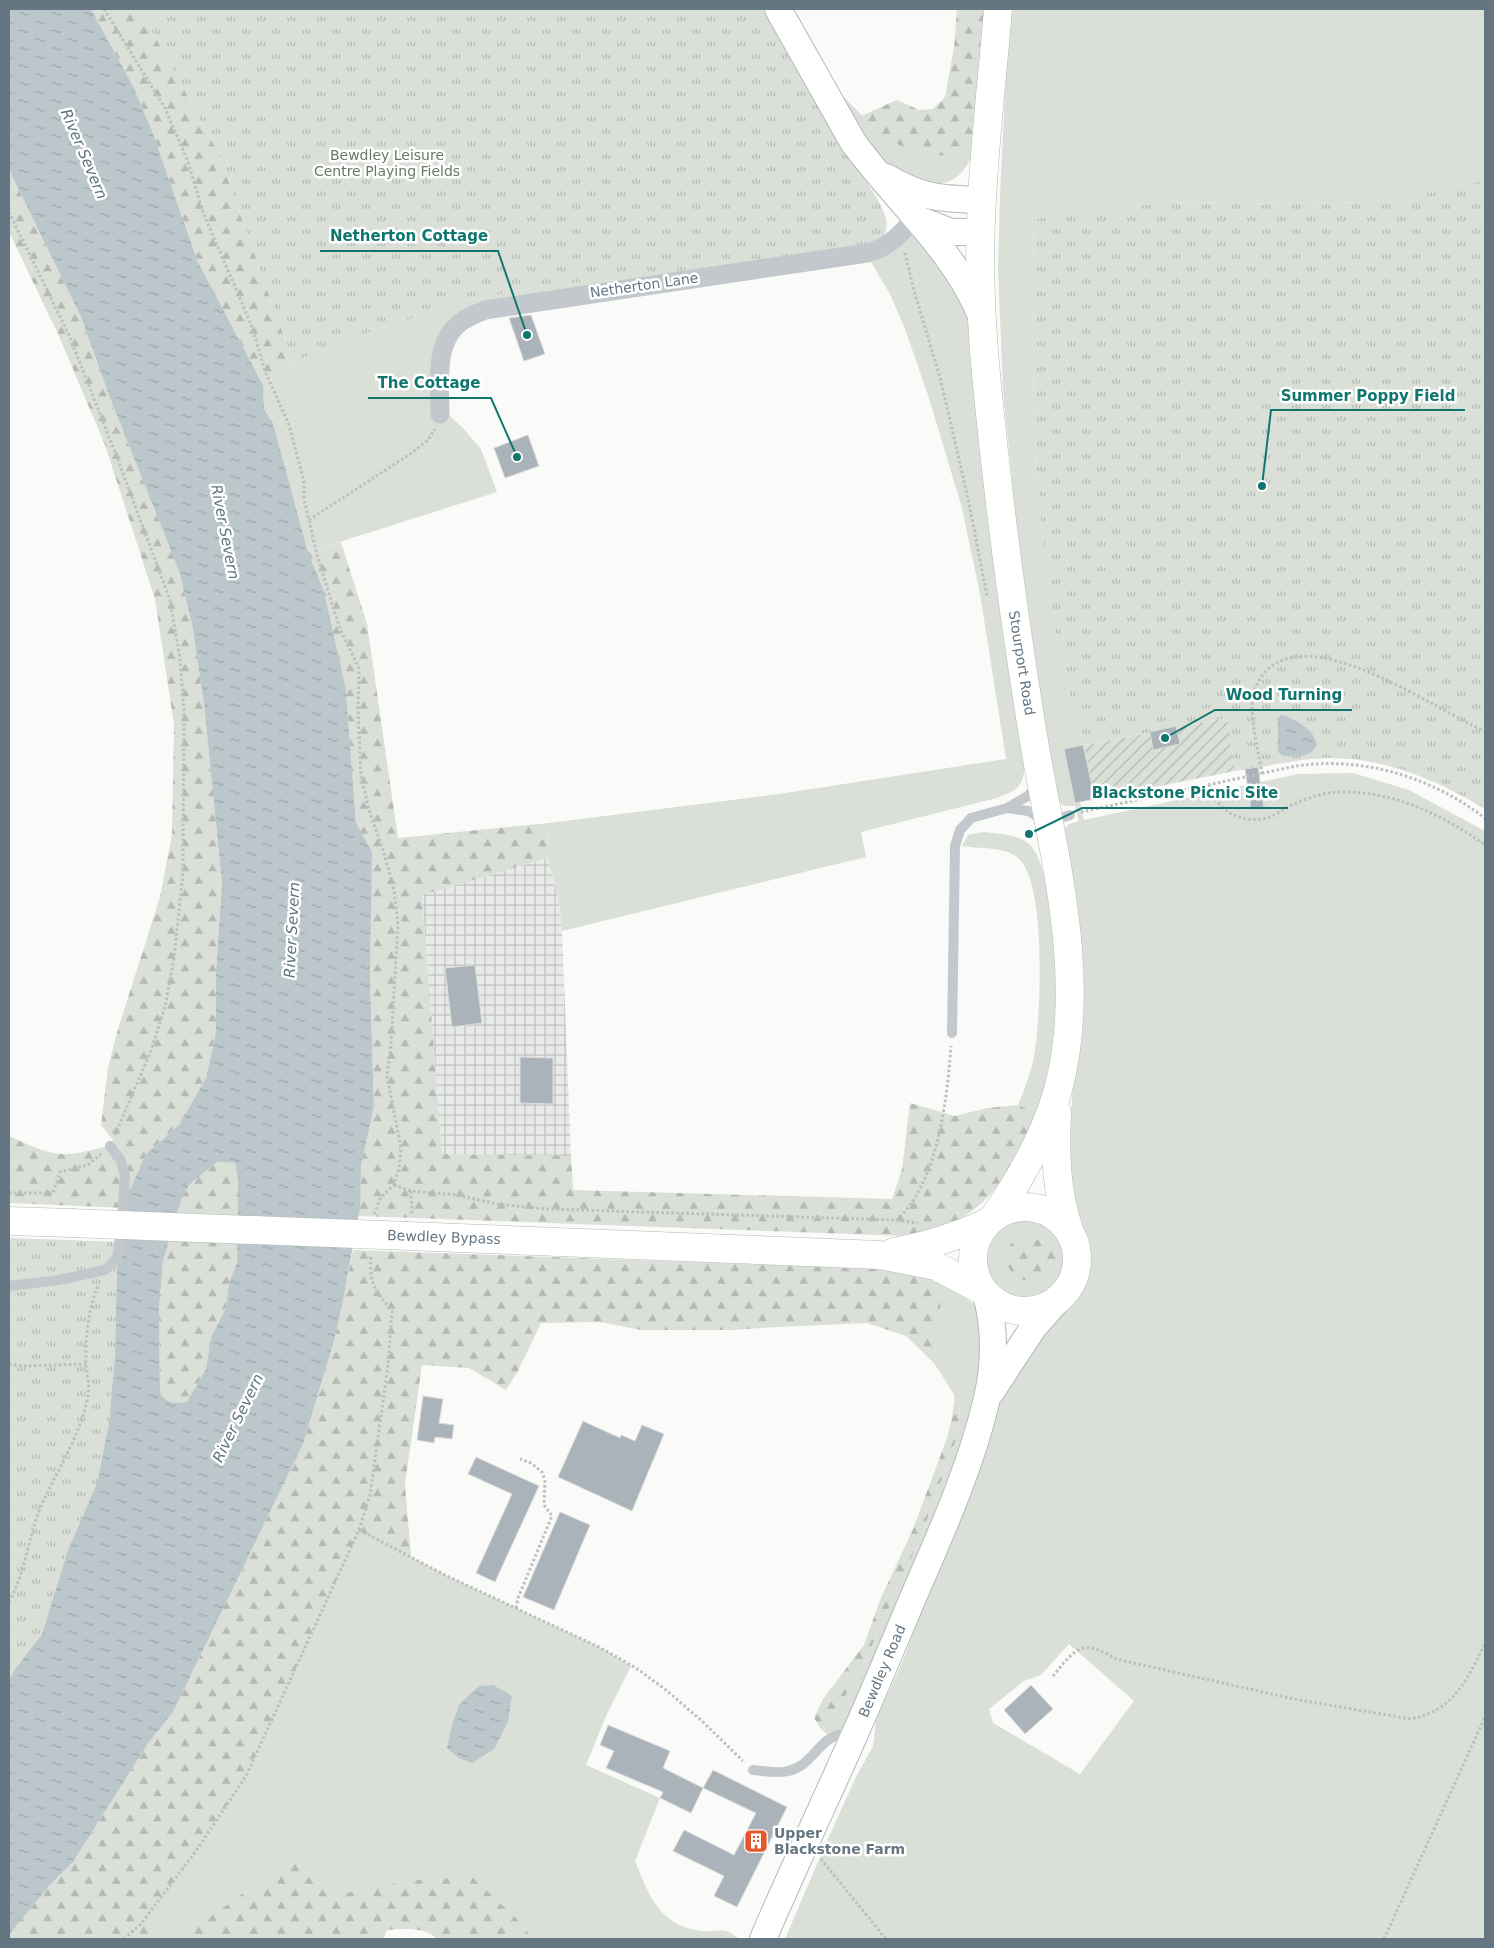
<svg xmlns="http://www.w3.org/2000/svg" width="1494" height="1948" viewBox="0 0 1494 1948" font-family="'DejaVu Sans',sans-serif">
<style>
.industrial{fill:url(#industrial-grid)}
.grass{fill:#dadfd7;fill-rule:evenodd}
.forest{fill:url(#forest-firs)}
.park{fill:url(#park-tufts)}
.garden{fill:url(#garden-furrows)}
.water{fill:url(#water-ripples);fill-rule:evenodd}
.building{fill:#aab3b9;stroke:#dcdcda}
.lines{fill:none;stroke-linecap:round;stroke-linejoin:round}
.secondary-casing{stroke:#b3babf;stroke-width:28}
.highway-casing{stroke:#b4b9bd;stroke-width:29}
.path{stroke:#bbbfc2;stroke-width:3;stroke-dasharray:2.5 2.5;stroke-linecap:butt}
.lane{stroke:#c3c8cc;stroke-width:10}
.street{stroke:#c3c8cc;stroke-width:19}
.secondary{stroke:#fff;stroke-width:26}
.highway{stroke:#fff;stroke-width:28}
.highway-bridge-casing{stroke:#b4b9bd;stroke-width:29;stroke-linecap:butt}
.highway-bridge{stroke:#fff;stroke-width:28}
.labels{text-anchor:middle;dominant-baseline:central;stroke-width:5;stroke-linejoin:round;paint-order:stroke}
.park-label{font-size:14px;fill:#687a64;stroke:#fff}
.street-label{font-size:14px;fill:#657683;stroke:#fff}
.poi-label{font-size:14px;font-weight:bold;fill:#657683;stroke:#fff;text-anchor:start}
.water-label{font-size:15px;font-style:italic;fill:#60757c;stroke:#fff}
.leader{fill:none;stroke:#0f766e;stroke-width:2}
.callout-dot{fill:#0f766e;stroke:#fff;stroke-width:2}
.callout-label{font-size:15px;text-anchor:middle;font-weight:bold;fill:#0f766e;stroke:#fff;stroke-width:5;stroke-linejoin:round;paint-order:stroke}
</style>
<defs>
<pattern id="industrial-grid" width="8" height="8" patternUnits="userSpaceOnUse" patternTransform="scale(1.25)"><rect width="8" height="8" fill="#e8e9e9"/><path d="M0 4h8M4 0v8" fill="none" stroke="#c0c1c2"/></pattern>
<pattern id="forest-firs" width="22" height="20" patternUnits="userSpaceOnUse" patternTransform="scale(1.25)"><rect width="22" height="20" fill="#dadfd7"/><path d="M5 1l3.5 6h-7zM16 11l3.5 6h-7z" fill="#b4b9b4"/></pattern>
<pattern id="park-tufts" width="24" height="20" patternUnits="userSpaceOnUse" patternTransform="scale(1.25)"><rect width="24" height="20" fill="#dadfd7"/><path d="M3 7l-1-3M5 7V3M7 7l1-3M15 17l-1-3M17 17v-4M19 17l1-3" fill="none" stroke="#b4b9b4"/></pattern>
<pattern id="garden-furrows" width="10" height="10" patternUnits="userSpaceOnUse" patternTransform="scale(1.25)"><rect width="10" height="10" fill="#dadfd7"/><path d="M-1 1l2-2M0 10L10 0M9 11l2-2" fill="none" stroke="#b4b9b4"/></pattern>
<pattern id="water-ripples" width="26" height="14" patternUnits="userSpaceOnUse" patternTransform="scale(1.25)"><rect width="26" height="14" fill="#bbc7cb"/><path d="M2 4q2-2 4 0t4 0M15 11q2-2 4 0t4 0" fill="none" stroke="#9ca6aa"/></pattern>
</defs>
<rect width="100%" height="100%" fill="#fafaf8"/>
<path class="industrial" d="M548,858l11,45 3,28 9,225 -129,-2 -20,-259z"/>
<path class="grass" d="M1009,9h476v171l-61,14 -57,8 -68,2 -131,-2 -134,17c-3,138 -2,283 23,419 7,36 17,71 26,107l-19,4 11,54 5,-1 4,18 214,-46 55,-1 56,17 76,41v1108h-700l41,-96 30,-66 17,-31 3,-26 25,-55 62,-161 22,-66 15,-35 13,-25 46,-66 13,-14 14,-26v-17l-2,-16 -11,-24 -5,-74 8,-82 -13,-228 6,-7 10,-3 -4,-15c-9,0 -13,1 -18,-7l-33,-200 -21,-208 -5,-122 2,-74zM1069,1644l65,57 -54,73 -87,-51 -4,-14 35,-28 17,-6z
M838,91l42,43 96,3c-2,7 -3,15 -6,22 -11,26 -34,29 -57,20 -7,-3 -16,-5 -21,-9 -24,-20 -40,-52 -54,-79z
M914,235h3l49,73 59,460c-4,22 -9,22 -28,30l-136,34 5,25 -304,74 -3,-28 -11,-45 1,-35 230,-29 227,-35 -26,-165 -18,-86 -34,-113 -23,-66 -14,-33 -21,-36 -384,54 -33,22 -8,64 5,16 13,12 18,21 16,43 -189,60 -35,-129 -9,-14 -1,-24 30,-23 77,-30 93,-31 78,-15 359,-43z
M984,832c14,2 32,2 44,11 29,23 30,159 25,196 -3,25 -9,50 -14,75l-21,-9c6,-14 11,-28 15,-43 8,-38 14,-175 -13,-202 -13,-14 -40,-11 -58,-14l6,-11z
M984 1258a41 41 0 1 1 82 0a41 41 0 1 1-82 0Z
M943,1283l30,20 5,5 5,57 -17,66 -28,83 -95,219 -13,4 -9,-8 31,-43 13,-25 56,-125 37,-102 2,-30 -26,-41z
M359,1530l88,46 152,71 32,19 -24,48 -21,51 74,33 -25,63c14,35 25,66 68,70 7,1 17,-2 23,0 5,1 10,6 14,8h-207l-17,-21 -113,-37 -62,13 -30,-15 -19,-20 -112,80h-17l-22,-15 55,-73 50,-75z"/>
<path class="forest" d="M91,9h49l78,143 75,210 -30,23 -65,-123 -46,-131 -18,-43z
M957,9h29l-10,128c-4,5 -8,11 -13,14 -21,12 -63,-3 -82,-16 -7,-5 -14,-12 -20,-19l36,-16 22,10 14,-1 12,-12 9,-49z
M9,170l72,147 29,81 69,173 13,53 12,80 18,180 -6,86v62l-10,46 -27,47 -33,29 -21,54 -116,-5v-67c16,7 35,17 53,18 16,1 32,-5 48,-8l3,-6 -12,-15 7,-57 10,-39 42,-132 12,-62 2,-110 -19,-126 -50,-154 -46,-109 -50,-104z
M341,542l26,82 31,214 151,-15 -1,35 -126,37 20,259 129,2 2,34 319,9 10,-30 8,-66 45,13 32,-8 31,-3 21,9c-24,47 -41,88 -91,111 -13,6 -28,8 -42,11l-547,-20 2,-51 13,-58 -4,-131 1,-123 -15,-30 -10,-133 -38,-138z
M217,1162l18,1 3,16 -1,84 -8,20 -3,25 -15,29 -5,32 -19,33 -16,1 -11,-8 -1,-86 4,-48 17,-60 9,-16z
M1035,1235l21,10c5,21 -2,27 -18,39 -22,-6 -27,-6 -34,-29l12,-18z
M353,1250l534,19 24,3 32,11 -9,80 -28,-27 -39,-13 -91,4 -42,3h-93l-41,-8 -59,1 -24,50 -11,17 -37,-22 -47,-3 -17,119 6,73 -52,-26 -113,245 -50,75 -54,73 21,15h-154v-4l40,-49 24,-24 76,-120 24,-30 130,-268 31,-103z
M955,1395l5,9 -2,30 -37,102 -56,125 -13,25 -31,43 -7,-11 9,-19 41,-54 16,-45 33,-71 34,-91 5,-20z
M292,1858l19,21 30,15 62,-13 69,-4 44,41 17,21h-96c-13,-13 -34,-10 -50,-9l-4,9h-203z"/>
<path class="park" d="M140,9h625c24,46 49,92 76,136 13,21 35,46 43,68 5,12 2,22 -6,31l-162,23 -175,19 -78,15 -93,31 -77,30 -75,-210z
M1485,180v629c-48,-29 -101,-52 -159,-51 -28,1 -62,9 -91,13l-8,-53 -144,27c-9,-36 -19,-71 -26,-107 -25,-136 -26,-281 -23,-419l134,-17 131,2 68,-2 57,-8z
M9,1238l113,4 -5,16 -2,96 -6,69 -12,60 -29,67 -26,84 -27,35 -6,11z"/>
<path class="garden" d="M1227,718l8,53 -160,32 -11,-54z"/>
<path class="water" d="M9,9h82l43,79 18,43 46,131 65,123 1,24 9,14 35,129 16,40 22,98 10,133 16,29 -2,124 4,131 -13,58 -1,43 -18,97 -8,36 -31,103 -130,268 -24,30 -76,120 -24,24 -40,49v-255l6,-11 27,-35 26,-84 29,-67 12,-60 6,-69 2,-96 10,-61 19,-43 33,-29 27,-47 10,-46v-62l6,-86 -18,-180 -12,-80 -13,-53 -69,-173 -29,-81 -72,-147zM217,1162l18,1 3,16 -1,84 -8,20 -3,25 -15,29 -5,32 -19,33 -16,1 -11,-8 -1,-86 4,-48 18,-61 8,-15z
M1281,714c14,6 33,14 36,31 -7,14 -21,11 -34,11l-5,-4v-30z
M493,1685l19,11 -4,26 -14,27 -22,14 -13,-5 -12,-10 5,-23 7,-20 20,-19z"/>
<path class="building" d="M531,315l14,39 -21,7 -15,-43z
M528,435l11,31 -34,12 -11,-30z
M1176,726l4,18 -27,6 -3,-18z
M1083,745l12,54 -20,4 -11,-54z
M1258,767l6,41 -13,2 -6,-41z
M475,965l7,58 -30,4 -7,-59z
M520,1057l33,1v46l-33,-1z
M423,1396l20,3 -4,24 15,2 -2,14 -17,-2 -1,6 -17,-3z
M583,1421l37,17 1,-3 14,6 7,-16 22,9 -32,77 -74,-34z
M476,1457l63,29 -44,96 -19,-9 36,-79 -44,-20z
M560,1512l30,13 -36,85 -31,-13z
M1031,1685l22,24 -28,25 -21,-24z
M608,1725l62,26 -7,17 40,20 -12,25 -31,-15 3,-6 -57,-24 8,-17 -14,-6z
M713,1770l74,37 -50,100 -23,-11 10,-20 -51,-25 11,-21 50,25 22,-42 -53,-25z"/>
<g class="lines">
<g class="secondary-casing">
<path id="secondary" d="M778,9l75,133c42,58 102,108 129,176
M886,177c36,21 55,22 96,23
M918,219l33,13h30
M991,1392l42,-64 23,-26
M763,1939c29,-68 61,-135 91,-203 20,-45 39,-91 58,-136 28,-65 59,-132 75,-202 8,-34 8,-70 -1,-104"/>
</g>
<g class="highway-casing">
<path id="highway" d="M1057,1113c-2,41 -1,78 12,117
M973 1259a52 52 0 1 1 104 0a52 52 0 1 1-104 0Z
M994,1217c27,-39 51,-81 64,-127 32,-120 -9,-248 -27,-367 -18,-112 -33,-225 -44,-338 -6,-61 -9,-124 -5,-185 3,-64 11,-128 16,-191
M9,1221l62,2
M408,1236l472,19 56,11 48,25
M894,1252c32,-6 62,-15 93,-29"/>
</g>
<path class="path" d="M104,9l61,99 23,54 16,53 38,88 11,27 12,41 24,54 15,56v18l13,56 23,74 19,39 -1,41 3,68 9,36 13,37 11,40 4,35 -7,119 -4,32 14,72 -2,20 -5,17 -13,12 -7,17
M9,212l60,123 49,125 52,140 10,58 4,54 -1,161 -9,84 -8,46 -15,48 -36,84
M905,253l8,34 28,94 28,122 18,93
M309,520l104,-68 14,-11 8,-12
M1262,774c-4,-25 -12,-53 -9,-79 2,-10 8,-19 15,-26 50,-45 168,42 217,62
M1209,785c3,6 5,12 9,17 11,16 34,21 52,15 9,-4 17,-10 26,-14 14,-6 30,-11 45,-11 53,-1 102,23 144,53
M1081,812l215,-46c67,-10 135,11 189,52
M394,1185l17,6 46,4 40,9 51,5 349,11c41,-38 50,-120 54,-174
M411,1191l1,24
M9,1193h44l7,-21 28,-7 13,-11
M897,1220l21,3
M9,1364l17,2 60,-2
M359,1530l88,46 152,71 37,21 30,22 36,31 41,40
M9,1602c17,-31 19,-66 33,-98 16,-36 39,-69 46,-109 2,-9 -1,-20 -2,-30 -1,-25 2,-56 12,-79
M516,1608l2,-10 34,-82 -8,-11 1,-25 -3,-8 -11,-9 -11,-4
M1053,1676c9,-10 22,-31 37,-28 9,1 19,7 26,11l178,40 116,20c44,-8 56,-38 75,-75
M821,1859l65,80
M124,1939l17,-15 55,-73 50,-75 113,-246 11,-35 18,-130 4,-54c-18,-22 -23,-27 -21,-56
M1384,1939l101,-222"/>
<path class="lane" d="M1007,808l21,-12 9,-11
M952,1033l3,-187 5,-16 11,-12 36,-10 21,3 21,11 21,-7
M9,1286l50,-6 46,-10 12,-12 4,-26 4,-56 -4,-15 -11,-15
M753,1770c12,1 24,4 35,1 29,-6 31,-42 65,-36"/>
<path class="street" d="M440,414c0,-31 -7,-75 24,-94 6,-4 14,-7 21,-10l382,-57c21,-5 34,-19 48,-35"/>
<use href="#secondary" class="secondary"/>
<use href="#highway" class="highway"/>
<g class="highway-bridge-casing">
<path id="highway-bridge" d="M71,1223l337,13"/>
</g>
<use href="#highway-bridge" class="highway-bridge"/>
</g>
<defs>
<g id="building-square" transform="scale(1.25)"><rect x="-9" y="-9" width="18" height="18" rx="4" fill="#e4572e" stroke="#fff"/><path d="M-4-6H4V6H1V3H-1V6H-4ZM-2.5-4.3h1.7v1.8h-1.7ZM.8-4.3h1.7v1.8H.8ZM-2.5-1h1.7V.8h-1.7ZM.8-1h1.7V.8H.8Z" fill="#fff"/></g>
</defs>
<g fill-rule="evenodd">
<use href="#building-square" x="756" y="1841"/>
</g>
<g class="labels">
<g class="park-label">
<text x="387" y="155">Bewdley Leisure<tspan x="387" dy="16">Centre Playing Fields</tspan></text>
</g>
<g class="street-label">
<text transform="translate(644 285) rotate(-8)">Netherton Lane</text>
<text transform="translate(1022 663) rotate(81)">Stourport Road</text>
<text transform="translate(444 1237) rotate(2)">Bewdley Bypass</text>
<text transform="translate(882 1671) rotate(-67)">Bewdley Road</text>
</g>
<g class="poi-label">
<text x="774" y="1833">Upper<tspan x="774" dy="16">Blackstone Farm</tspan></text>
</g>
<g class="water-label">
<text transform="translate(84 154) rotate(67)">River Severn</text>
<text transform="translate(225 532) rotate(79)">River Severn</text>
<text transform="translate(292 930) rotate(-87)">River Severn</text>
<text transform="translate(238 1418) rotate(-64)">River Severn</text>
</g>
</g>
<path class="leader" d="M527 335L498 251H320M517 457L491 398H368M1262 486L1271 410H1465M1165 738L1215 710H1352M1029 834L1082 808H1288"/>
<g class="callout-dot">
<circle cx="527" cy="335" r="5"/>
<circle cx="517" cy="457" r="5"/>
<circle cx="1262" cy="486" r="5"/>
<circle cx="1165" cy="738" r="5"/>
<circle cx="1029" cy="834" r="5"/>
</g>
<g class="callout-label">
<text x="409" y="241">Netherton Cottage</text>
<text x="429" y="388">The Cottage</text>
<text x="1368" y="401">Summer Poppy Field</text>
<text x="1284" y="700">Wood Turning</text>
<text x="1185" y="798">Blackstone Picnic Site</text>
</g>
<rect width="1494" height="1948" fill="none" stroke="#657683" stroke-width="20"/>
</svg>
